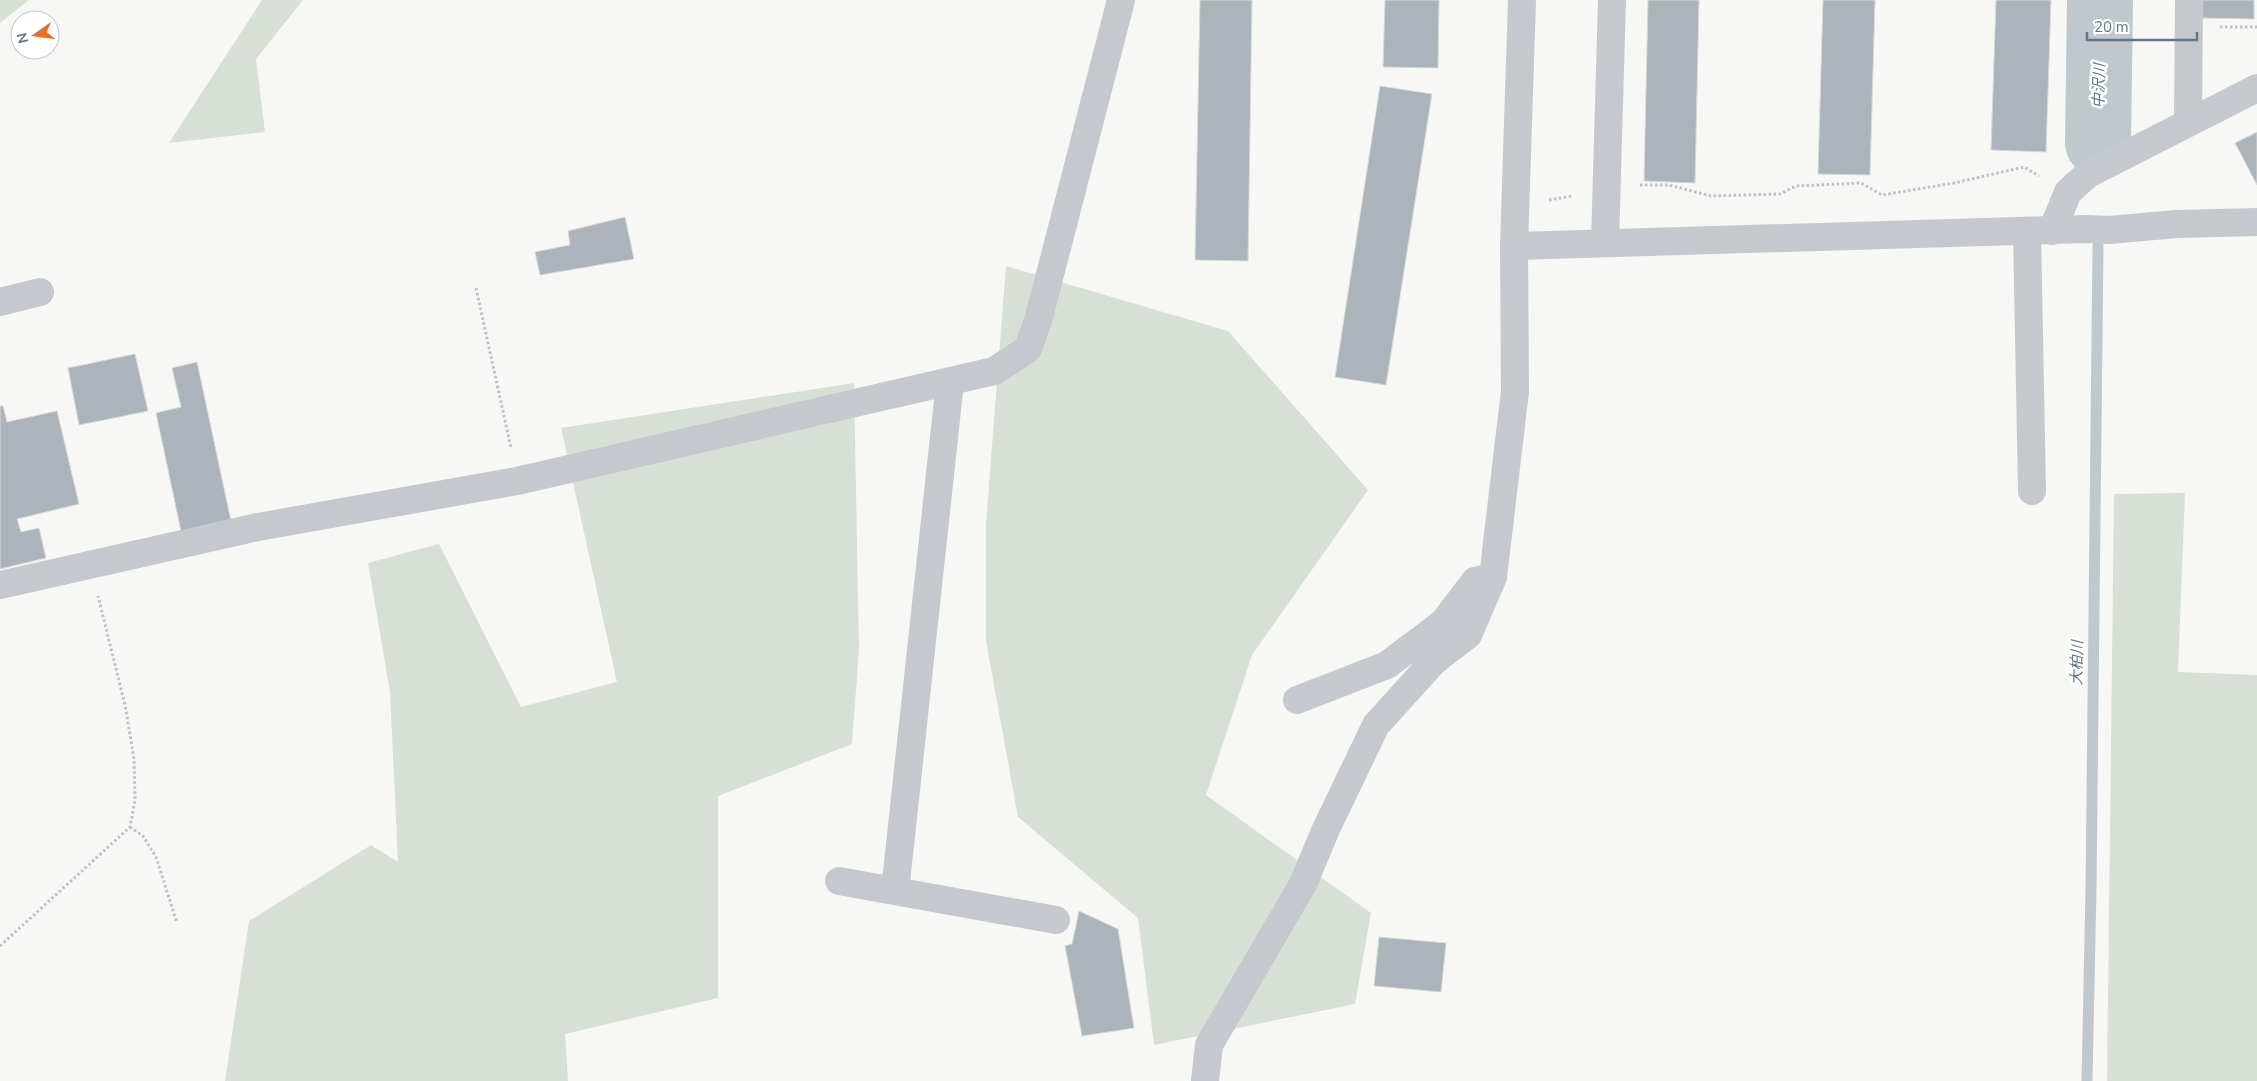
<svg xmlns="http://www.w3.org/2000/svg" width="2257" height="1081" viewBox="0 0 2257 1081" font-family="'Nunito Sans','Noto Sans JP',sans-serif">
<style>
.green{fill:#d8dfd6}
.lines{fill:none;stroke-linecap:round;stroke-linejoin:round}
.stream{stroke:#c0c8ce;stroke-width:11}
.river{stroke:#c0c8ce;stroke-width:66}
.building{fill:#acb3ba;stroke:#d9d9d7}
.path{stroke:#bfc0c3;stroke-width:3;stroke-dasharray:2.5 2.5;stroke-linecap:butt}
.minor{stroke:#c5c8cc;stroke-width:28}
.labels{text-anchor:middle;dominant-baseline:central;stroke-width:5;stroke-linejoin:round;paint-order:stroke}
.water-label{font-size:15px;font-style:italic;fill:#637482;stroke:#fff}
</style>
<rect width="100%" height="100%" fill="#f7f8f5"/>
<path class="green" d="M0,0h29l-29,23z
M262,0h41l-47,59 9,73 -96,11z
M1006,266l222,65 140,159 -116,165 -46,140 165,118 -16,91 -201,41 -16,-127 -120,-101 -32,-176v-118z
M854,383l5,266 -7,95 -134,52v202l-153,36 3,47h-343l24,-160 122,-76 27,17 -8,-170 -22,-129 71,-19 82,163 96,-25 -56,-254z
M2185,493l-7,179 79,3v406h-150l7,-587z"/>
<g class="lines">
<path class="stream" d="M2087,1081l4,-193 7,-642"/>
<path class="river" d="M2098,143l2,-143"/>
</g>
<path class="building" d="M1200,0h52l-4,261 -53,-1z
M1385,0h54l-1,68 -55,-1z
M1648,0h51l-4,183 -51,-2z
M1823,0h52l-5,175 -52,-1z
M1996,0h55l-5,152 -55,-2z
M2202,0h52v19l-52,-1z
M1380,86l52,8 -46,291 -51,-8z
M2257,132v53l-22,-42z
M625,217l9,42 -94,16 -5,-23 35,-7 -2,-14z
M135,354l13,57 -69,14 -11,-57z
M197,362l34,159 -50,10 -25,-118 25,-6 -9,-39z
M0,406h3l4,16 50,-11 22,93 -62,15 4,13 18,-4 7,30 -46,11z
M1079,911l39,18 16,99 -52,8 -17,-90 7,-2z
M1379,937l67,6 -5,49 -67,-6z"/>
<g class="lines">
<path class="path" d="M2220,27h37
M1640,185h29l42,11 69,-2 16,-8 65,-3 21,12 72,-12 70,-16 15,9
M1549,200l23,-4
M476,288l35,160
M130,827l13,9 13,21 21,66
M0,946l130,-119 5,-27 -1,-41 -9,-54 -27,-109"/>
<path class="minor" d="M1522,0l-8,246 572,-17 23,1 68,-6 80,-2
M2188,123l1,-123
M2027,231l5,260
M2052,231l16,-39 20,-18 169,-86
M1605,243l7,-243
M0,302l40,-10
M0,585l258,-58 259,-46 477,-110 34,-22 11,-32 82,-317
M1297,700l90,-35 56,-42 32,-42 18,-4
M839,881l217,39
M895,891l55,-509
M1205,1081l4,-36 94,-161 23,-55 50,-104 57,-63 35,-27 25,-58 22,-186 -1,-145"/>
</g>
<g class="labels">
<g class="water-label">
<text transform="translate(2099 86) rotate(-89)">中沢川</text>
<text transform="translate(2077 663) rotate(-89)">大柏川</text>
</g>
</g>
<g transform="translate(35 35) rotate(256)"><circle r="24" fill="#ffffff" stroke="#c2c7cf"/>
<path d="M0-4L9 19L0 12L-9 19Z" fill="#e57028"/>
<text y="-8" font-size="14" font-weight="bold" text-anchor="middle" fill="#667386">N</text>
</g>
<path d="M2087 32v8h110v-8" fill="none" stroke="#667386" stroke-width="2.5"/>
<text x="2094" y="32" font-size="15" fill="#667386" stroke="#ffffff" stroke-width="4" paint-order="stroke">20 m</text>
</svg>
